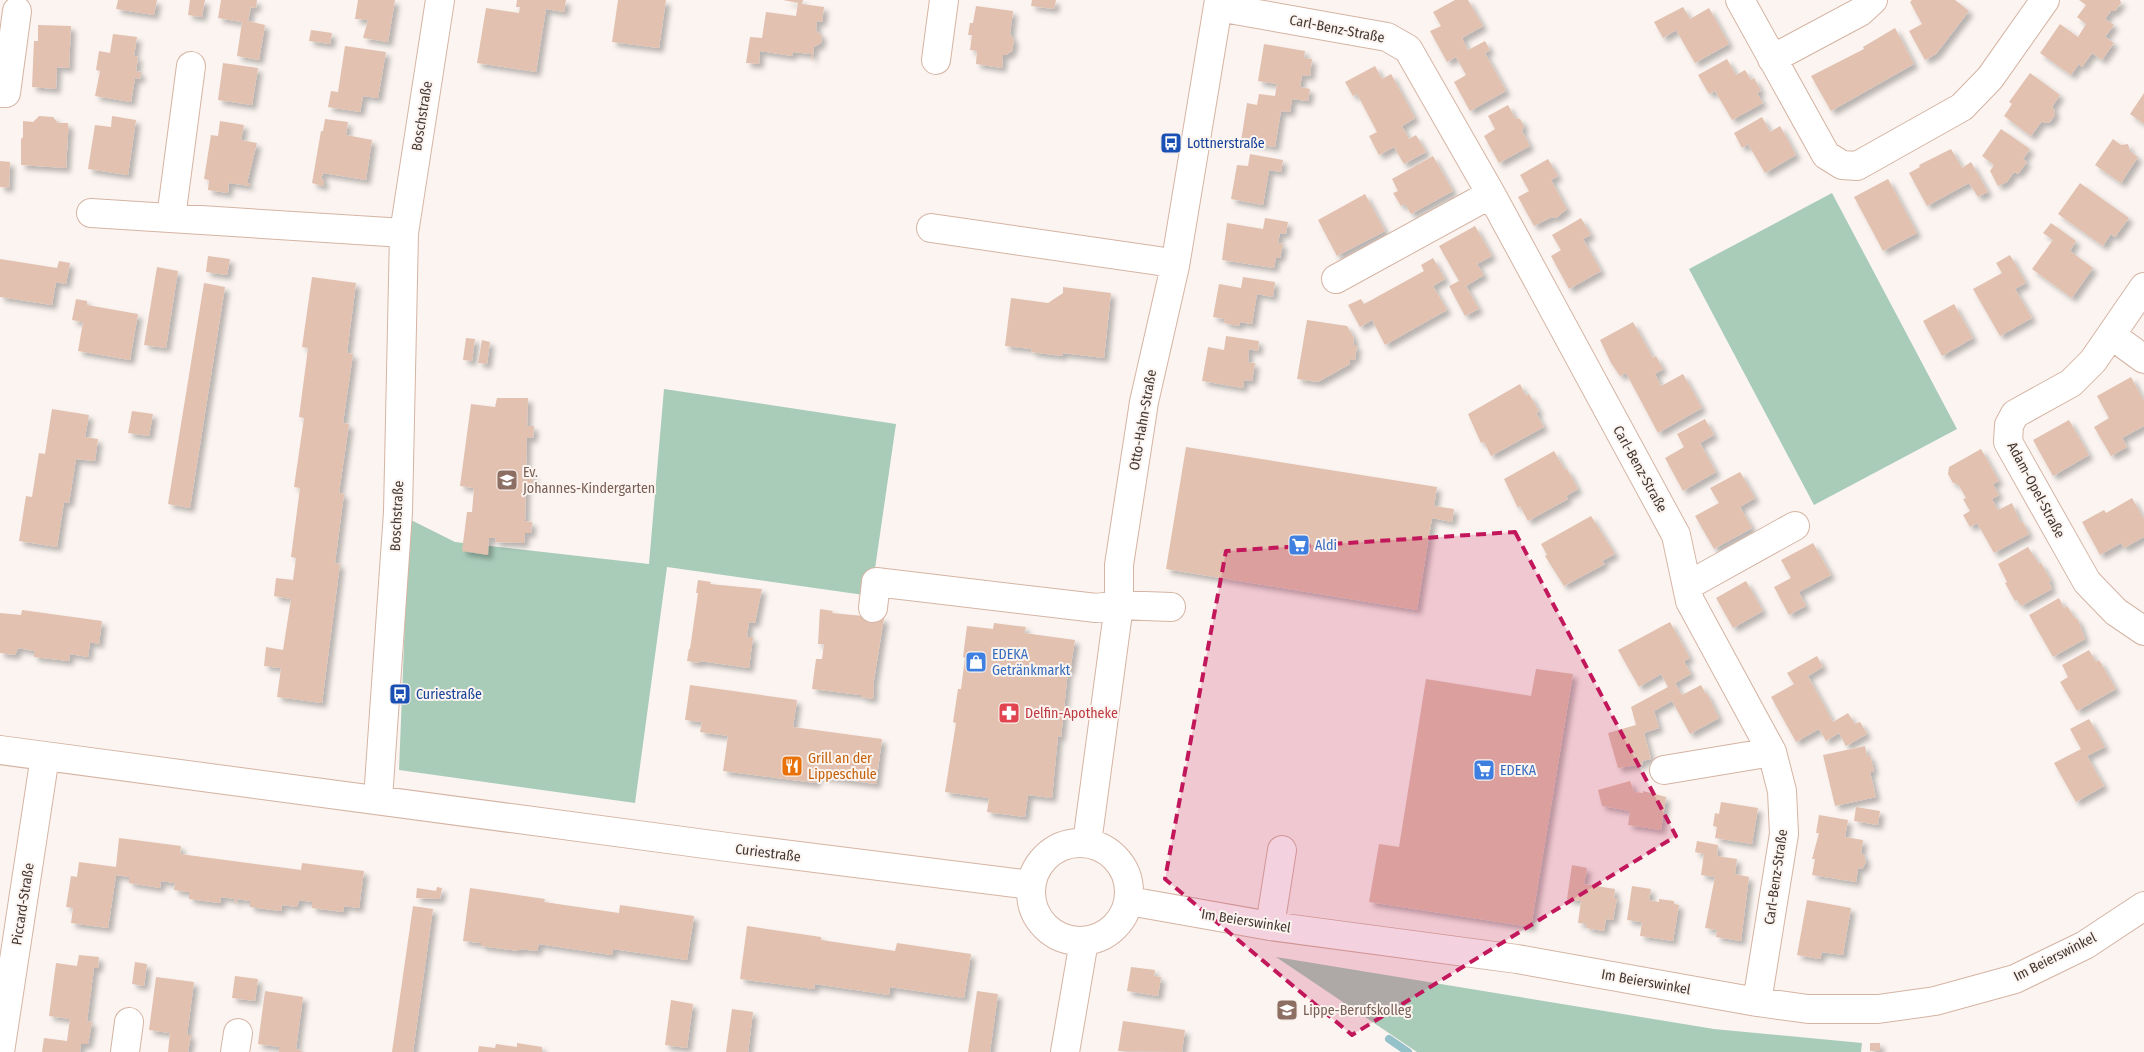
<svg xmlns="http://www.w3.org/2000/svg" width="2144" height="1052" viewBox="0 0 2144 1052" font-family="'Fira Sans Condensed',sans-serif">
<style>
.green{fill:#a9ccb9}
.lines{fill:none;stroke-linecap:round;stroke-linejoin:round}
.stream{stroke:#95c1ca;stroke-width:8}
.building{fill:#e2c1b0;filter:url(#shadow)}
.minor-casing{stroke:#d5b4a3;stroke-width:30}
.minor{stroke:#fff;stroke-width:28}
.marked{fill:#c2185b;fill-opacity:0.2;stroke:#c2185b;stroke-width:4;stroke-dasharray:10 6;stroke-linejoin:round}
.labels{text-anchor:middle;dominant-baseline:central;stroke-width:4;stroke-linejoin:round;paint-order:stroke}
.street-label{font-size:14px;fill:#443730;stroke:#fbf4f0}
.transit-label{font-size:14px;fill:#164399;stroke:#fbf4f0;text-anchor:start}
.education-label{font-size:14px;fill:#785e54;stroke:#fbf4f0;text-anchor:start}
.shop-label{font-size:14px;fill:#366cbe;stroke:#fbf4f0;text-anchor:start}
.health-label{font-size:14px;fill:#be3a42;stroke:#fbf4f0;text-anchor:start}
.food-label{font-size:14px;fill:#c56008;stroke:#fbf4f0;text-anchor:start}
</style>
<defs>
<filter id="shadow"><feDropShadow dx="4.5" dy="4.5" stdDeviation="2.5" flood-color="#0004"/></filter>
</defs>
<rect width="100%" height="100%" fill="#fbf4f0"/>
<path class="green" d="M1832,193l125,236 -143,76 -125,-236z
M664,389l232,35 -25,172 -204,-29 -32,236 -236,-33 10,-251 46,23 194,22z
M1276,957l438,72 148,14 -1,9h-444z"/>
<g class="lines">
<path class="stream" d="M1389,1039l19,13"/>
</g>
<path class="building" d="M118,0h39l-3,15 -38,-6z
M190,0h15l-3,17 -14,-2z
M221,0h36l-1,8 -5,-1 -3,14 17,4 -6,35 -22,-4 5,-34 -24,-4z
M358,0h37l-7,42 -25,-4 5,-18 -13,-1z
M517,0h49l-2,12 -18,-3 -10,63 -59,-9 9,-55 33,5 1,-6h-4z
M618,0h48l-7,48 -47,-6z
M783,0h20l-1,4 22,3 -2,15 -5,-1 -1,9 6,6 -1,7 -7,4 -2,16 -1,-9 -18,-2 -1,4 -32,-5 -1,13 -13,-1 4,-26 12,1 4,-26 30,4 2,-13z
M1032,0h24l-2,9 -23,-3z
M1455,0h13l15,26 -21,12 6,12 17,-9 5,9 -5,3 21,38 -36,20 -16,-29 12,-7 -10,-18 -9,5 -17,-31 11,-5 -8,-14z
M1912,0h43l14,11 -33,43 -11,6 -16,-29 13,-7 -12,-22z
M2079,0h41l1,3 -6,8h-4l-6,8 9,6 -9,12 9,6 -12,17 -10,-7 -10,14 -3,-3 -8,11 -31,-22 20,-29 18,13 8,-13 -9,-7 9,-12z
M976,6l37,5 -3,23 4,6 -2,11 -6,4h-3l-1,13 -26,-4 1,-13 -7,-1 2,-15h-4l2,-12h3z
M1683,7l7,12 19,-11 20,36 -34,19 -19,-33 -13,8 -9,-16z
M38,25l33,1 -2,42 -12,-1 -1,22 -24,-2 2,-46h4z
M1895,28l19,36 -83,47 -20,-35 53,-27 -1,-2z
M311,30l21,3 -2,11 -21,-3z
M113,34l24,3 -3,19 4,1 -2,14 5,1 -1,7 -5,-1 -4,24 -36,-6 5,-25 -4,-1 3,-19 11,2z
M1264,44l41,7 -1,7 8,1 -2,17 -8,-1 -2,12 10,2 -2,12 -16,-2 -2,13 -9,-1 -6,36 -34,-6 6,-38 10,2 2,-11 16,2 2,-12 -19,-3z
M345,46l41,6 -8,46 -15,-2 -3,16 -32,-5 3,-16 7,1z
M1727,59l9,16 9,-5 6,10 3,-2 7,13 -4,2 6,10 -31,17 -17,-29 -6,3 -11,-19z
M223,63l35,5 -6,37 -34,-5z
M1375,66l7,13 9,-5 24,44 -13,8 7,13 7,-4 10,17 -22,12 -10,-17 -15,8 -10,-19 8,-4 -20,-38 -4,2 -8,-14z
M2030,73l30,22 -8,12 2,2 1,6 -5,7 -6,1 -2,-2 -11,15 -27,-20 8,-12 -3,-2z
M2144,93v31l-14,-10z
M1508,105l7,13 5,1 4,7 -2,5 8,15 -31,17 -15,-27 11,-7 -7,-13z
M39,116l14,1 5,6h10l1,9 -1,2 -2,34 -45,-3v-26l2,-2v-16l10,1z
M112,116l24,4 -8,55 -40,-6 7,-44 16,2z
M1762,117l8,15 10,-6 16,29 -31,18 -17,-29 -6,4 -8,-15z
M325,119l23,3 -2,13 26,5 -6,40 -43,-7 -2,6h3v6l-2,1 -10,-3 9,-52h2z
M220,121l24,4 -3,15 16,3 -10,40 3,1v2l-21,-3 -1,10 -20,-3 1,-10 -5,-1 7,-44 7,1z
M2001,129l29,20 -7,10 4,3 -9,12 -4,-2 -7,10 -9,4 -8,-15 4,-6 -12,-9z
M2113,139l8,6 7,-1 2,7 8,6 -17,26 -26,-18z
M1951,149l11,19 9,-6 17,30 -10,5 -9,-14 -42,23 -18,-33 11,-6 -1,-2z
M1250,154l33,6 -2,12 -12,-2 -6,35 -32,-6 6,-34 11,1z
M1433,156l20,35 -42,23 -6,-10 -4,2 -8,-13 5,-2 -6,-12z
M1548,159l10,17 -7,4 16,29 -11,9 -4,-1 -18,9 -16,-29 11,-6 -9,-16z
M0,161l10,1 -1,26 -9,-1z
M1888,179l29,54 -34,18 -29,-54z
M2080,183l49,35 -14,19 -4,-3 -8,12 -45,-32z
M1365,194l20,37 -48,25 -19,-36z
M1265,218l23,4 -2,12 -6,-1 -2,10 5,1 -3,14 -4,-1 -2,11 -52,-8 5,-37 36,6z
M1581,218l10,17 -8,4 18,32 -32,18 -18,-33 10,-6 -9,-15z
M2051,223l25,18 -6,10 23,17 -21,30 -40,-29 21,-29 -10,-7z
M1475,226l17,30 -15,8 7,11 -18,11 13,23 -14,7 -16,-30 10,-5 -20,-35z
M2010,255l16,28 -11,6 17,29 -32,18 -27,-47 29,-16 -6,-10z
M208,256l22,3 -3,16 -21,-3z
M1433,258l12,21 -12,7 14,24 -62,35 -13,-25 -12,7 -12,-22 13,-6 3,5 60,-33 -3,-6z
M0,259l57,9 2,-7 11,2 -4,21 -10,-2 -4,23 -52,-8z
M157,267l21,4 -12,77 -22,-3z
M312,277l44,6 -9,70 6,1 -10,69 6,1 -10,69 5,1 -9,69 5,1 -18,139 -45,-6 4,-29 -17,-2 2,-19 17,3 8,-51 -17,-3 2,-18 17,2 3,-22 -5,-1 9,-69 -6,-1 10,-69 -5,-1 9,-69 -6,-1z
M1243,277l32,5 -2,15 -16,-3 -5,30 -12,-2 -1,4 -15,-3 1,-4 -12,-2 6,-33 22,4z
M204,283l21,4 -35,221 -22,-4z
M1063,287l48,6 -7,65 -41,-5 -1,3 -31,-4 1,-3 -27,-3 6,-48 37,5 15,-10z
M76,299l11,2v4l51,9 -8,46 -52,-9 5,-29 -11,-2z
M1954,304l19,34 -31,18 -19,-35z
M1307,320l40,6 7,12 -1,7h4l-2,15 -5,-1v5l-32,18 -21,-3z
M1633,322l20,36 3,-2 7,13 -8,5 6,12 22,-12 19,34 -44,25 -32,-60 -6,3 -9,-13 -11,-23z
M1226,336l33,5 -1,10 -9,-2 -1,13 7,1 -3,18 -8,-1 -1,8 -41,-7 6,-34 16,3z
M466,338l9,1 -3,22 -9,-1z
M482,340l8,2 -3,22 -9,-1z
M2131,377l13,24v25l-22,12 5,9 -16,9 -17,-29 15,-9 -12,-22z
M1520,384l6,12 3,-2 10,17 -3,2 8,14 -53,29 -7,-14 -3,1 -13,-29z
M497,398h31l-1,28h7l-1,12h-6l-1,36h7l-1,12h-6l-1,35 7,1 -1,11h-6l-1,10 -29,-1 1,-4h-7l-1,17 -26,-4 5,-39h5l2,-24 -14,-2 11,-82 24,3z
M52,409l37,6 -4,22 13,2 -3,22 -19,-2 -7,44 -5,-1 -7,45 -38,-6 7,-45 6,1 7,-44 6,1z
M132,411l21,3 -4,22 -21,-3z
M1705,419l9,16 -14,8 16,29 -33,19 -18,-33 19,-11 -7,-13z
M2069,420l20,35 -36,21 -20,-36z
M1186,447l251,40 -3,19 20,3 -2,13 -20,-4 -15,92 -251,-41z
M1981,449l18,32 -6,3 6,11 -7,4 6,11 14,-7 8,19 2,-1 7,13 -35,19 -17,-30 -7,4 -7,-12 7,-4 -7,-12 3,-1 -8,-14 -5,-1 -5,-9 1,-7z
M1554,451l11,19 2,-1 11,20 -12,7 2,3 -40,22 -8,-15 -2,2 -14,-29z
M1740,472l15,26 -15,9 12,21 -38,21 -19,-33 24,-13 -9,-15z
M2132,498l12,21v18l-20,11 -3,-5 -21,12 -18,-33 22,-12 2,3z
M1591,516l24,38 -13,7 3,3 -41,22 -19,-30 2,-1 -6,-11z
M1813,543l18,32 -32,17 7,14 -17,9 -15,-28 17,-9 -10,-18z
M2028,547l11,17 2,-1 10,18 -2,1 3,7 -31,17 -4,-6 -2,1 -10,-18 2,-1 -9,-18z
M698,580l13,2 -1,2 52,5 -7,34 -6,-1 -2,15h6l-4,31 -49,-7v2l-13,-2 2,-12h1l8,-56h-2z
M1746,581l17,30 -30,17 -17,-30z
M2059,598l5,10 3,-2 7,11 4,3 7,19 -32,18 -24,-42z
M820,609l13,2 -1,2 52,5 -11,68h1l-1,13 -12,-2v-2l-49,-6 4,-30h6l2,-15h-6z
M22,610l80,11 -3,23 -9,-2 -2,15 -18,-3 -1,7 -35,-4v-6l-16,-3 -3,7 -15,-2v-40l21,2z
M1670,622l20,36 -6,3 7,13 -16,9 7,12 19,-10 5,9 1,-1 12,25 -29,16 -18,-33 -18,10 5,17 -15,5 7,26 -9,2 1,3 -25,4 -10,-35 28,-8 -5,-18 37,-20 -7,-13 -22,13 -21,-37z
M994,623l32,4 -2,6 51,7 -5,31h-2l-7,66 -3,-1 -6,62 -24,-3 -3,22 -38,-5 2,-14 -44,-6 11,-69 -3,-1 5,-33h3l4,-31 -2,-1 4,-31 26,3z
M2089,650l7,12 3,-2 17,29 -39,22 -17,-29 8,-5 -6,-12z
M1817,656l6,11 -15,9 25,46 15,-9 7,11 5,-2 7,12 -21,12 -7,-13 -13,8 -7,-12 -23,13 -25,-45 23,-13 -7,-11z
M1536,669l37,5 -42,253 -162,-25 10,-58 20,3 27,-168 105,17z
M690,685l107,15 -4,27 89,12 -6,45 -59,-8 -1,7 -93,-12 5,-35 -28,-4 2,-10 -17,-2z
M2089,719l16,28 -18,9 17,30 -28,16 -22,-39 27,-14 -11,-20z
M1865,746l2,10 3,-1 4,16 -4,1 6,25 -41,9 -12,-51z
M1630,781l4,11 9,1v-2l23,6 -5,33 -33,-5 2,-14 -28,-5 -4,-16z
M1721,802l37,6 -6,36 -37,-6 2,-11 -4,-1 2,-13 4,1z
M1856,807l24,4 -2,14 -24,-4z
M1819,815l29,5 -3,17 18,3 -2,14 3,1 2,7 -4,7 -4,-1 -2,14 -44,-7 3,-16h-3l7,-26h-3z
M119,838l62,8 -1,8 121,16 1,-7 62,8 -5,37 -15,-2 -1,6 -31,-4v-6l-13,-2 -2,7 -15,-2 -1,6 -31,-4v-6l-13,-2 -1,4h-2l1,-4 -14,-2 -1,6 -31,-4v-7l-15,-2 1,-7 -14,-2 -1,7 -31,-5v-6l-13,-2 -8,53 -37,-5 2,-15 -7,-1 5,-31 6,1 2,-15 37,5z
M1697,841l21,4 -1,11 20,3 -2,15 14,3 -8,64 -25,-4 1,-7 -12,-2 10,-51 -14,-2 3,-21 -9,-2z
M1572,865l15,3 -3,16 31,5 -1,9h3l-4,22 -7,-1 -2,12 -18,-3 1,-4 -9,-1 3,-22 -14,-2z
M1632,886l19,3 -2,11 10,2v-3l15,2v3l5,1 -6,36 -33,-5 2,-14 -15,-2z
M437,887l5,1 -2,11 -24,-1 1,-10 19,3z
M470,888l75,11 -1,3 75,11 1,-8 74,11 -7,44 -74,-11 -1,6 -73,-11 -2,7 -18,-2v2l-38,-5v-3l-18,-2z
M1807,900l44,8 -8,47 -21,-3 -2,7 -23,-4z
M413,906l20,3 -20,143h-21z
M747,926l74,11v3l74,11 2,-8 74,11 -7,44 -74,-11 -1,8 -74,-11 -1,5 -74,-10z
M79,955l20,2 -1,11h-4l-7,53 5,1 -4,22h-7l-1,8h-38l2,-14 23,3 3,-22 -21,-3 7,-53 21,3z
M135,962l12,2 -3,22 -12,-2z
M1131,967l24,3 -1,6 7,1 -3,19 -31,-5z
M235,976l23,3 -3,22 -23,-3z
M156,977l38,5 -7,53h4l-3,17h-20l2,-19 -21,-3z
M265,991l38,6 -7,52 5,1v2h-22v-5l-21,-3z
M977,991l21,3 -8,58h-22z
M671,1000l22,4 -6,44 -22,-3z
M732,1009l21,3 -5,40h-22z
M1123,1021l62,9 -3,22 -64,-1z
M517,1043l25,4v5h-64l1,-6 16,2 1,-4 21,3z
M1870,1043h10v8h-10z"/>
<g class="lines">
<g class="minor-casing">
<path id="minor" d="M1740,0l86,155 16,10 15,1 105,-59 28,-29 55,-78
M1218,7l169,30 21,12 83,145 185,341 14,66 82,151 10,39 2,43 -27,168
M1772,59l88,-47 13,-12
M936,60l8,-60
M0,93h6l11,-82
M91,213l313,20
M171,218l20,-152
M931,228l228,33 16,5
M1336,279l155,-85
M2144,287l-51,74 -22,22 -56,31 -6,11 -1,17 79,140 29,30 28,19
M2111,335l33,24
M1687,586l108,-60
M873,608l3,-26 220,26 23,-3 52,2
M0,750l735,98 296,37
M1664,770l108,-18
M378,799l20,-287 6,-279 36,-233
M1031 892a49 49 0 1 1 98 0a49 49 0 1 1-98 0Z
M1087,843l32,-238v-40l25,-163 31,-136 44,-266
M1129,901l141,25 247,33 240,43 51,7h70l57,-8 80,-22 70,-34 59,-39
M1270,926l12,-76
M0,1052l45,-296
M125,1052l4,-30
M235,1052l3,-19
M1065,1052l19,-111"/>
</g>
<use href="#minor" class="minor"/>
</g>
<path class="marked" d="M1515,532l161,304 -324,199 -187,-156 61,-328z"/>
<defs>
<g id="bus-square" transform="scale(1.125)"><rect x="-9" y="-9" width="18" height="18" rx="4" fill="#1a4fb4" stroke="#fbf4f0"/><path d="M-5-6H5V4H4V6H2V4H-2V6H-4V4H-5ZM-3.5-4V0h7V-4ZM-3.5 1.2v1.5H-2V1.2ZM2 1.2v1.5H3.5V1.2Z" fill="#fff"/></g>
<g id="school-square" transform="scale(1.125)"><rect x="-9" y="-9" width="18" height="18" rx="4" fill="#8d6e63" stroke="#fbf4f0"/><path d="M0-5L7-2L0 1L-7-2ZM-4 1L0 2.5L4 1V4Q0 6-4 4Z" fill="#fff"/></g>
<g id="supermarket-square" transform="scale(1.125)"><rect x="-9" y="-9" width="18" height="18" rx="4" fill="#3f7fe0" stroke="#fbf4f0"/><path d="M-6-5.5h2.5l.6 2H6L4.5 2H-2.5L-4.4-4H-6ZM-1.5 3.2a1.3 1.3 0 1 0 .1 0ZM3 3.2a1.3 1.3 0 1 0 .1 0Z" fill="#fff"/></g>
<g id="shop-square" transform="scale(1.125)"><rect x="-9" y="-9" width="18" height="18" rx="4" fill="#3f7fe0" stroke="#fbf4f0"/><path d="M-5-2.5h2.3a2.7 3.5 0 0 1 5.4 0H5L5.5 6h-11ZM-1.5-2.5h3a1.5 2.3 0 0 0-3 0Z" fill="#fff"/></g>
<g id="pharmacy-square" transform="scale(1.125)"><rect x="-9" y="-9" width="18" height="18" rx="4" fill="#e0444e" stroke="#fbf4f0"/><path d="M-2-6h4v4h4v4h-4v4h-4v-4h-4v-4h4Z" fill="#fff"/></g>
<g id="restaurant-square" transform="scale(1.125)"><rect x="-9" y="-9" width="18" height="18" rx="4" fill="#e8710a" stroke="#fbf4f0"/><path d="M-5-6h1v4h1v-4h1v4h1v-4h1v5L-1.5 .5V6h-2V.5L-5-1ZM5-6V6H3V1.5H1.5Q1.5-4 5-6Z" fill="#fff"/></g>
</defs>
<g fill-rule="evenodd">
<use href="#bus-square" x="1171" y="143"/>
<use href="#school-square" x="507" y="480"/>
<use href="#supermarket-square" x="1299" y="545"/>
<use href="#shop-square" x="976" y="662"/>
<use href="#bus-square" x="400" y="694"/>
<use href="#pharmacy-square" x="1009" y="713"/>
<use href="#restaurant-square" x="792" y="766"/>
<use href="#supermarket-square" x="1484" y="770"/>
<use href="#school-square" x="1287" y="1010"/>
</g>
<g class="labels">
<g class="street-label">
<text transform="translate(1337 29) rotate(11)">Carl-Benz-Straße</text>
<text transform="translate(422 116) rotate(-81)">Boschstraße</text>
<text transform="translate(1143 420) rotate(-80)">Otto-Hahn-Straße</text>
<text transform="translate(1640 469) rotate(61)">Carl-Benz-Straße</text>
<text transform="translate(2036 490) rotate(62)">Adam-Opel-Straße</text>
<text transform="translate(397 516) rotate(-87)">Boschstraße</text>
<text transform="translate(768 853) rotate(7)">Curiestraße</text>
<text transform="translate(1776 877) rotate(-82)">Carl-Benz-Straße</text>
<text transform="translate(23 904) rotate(-81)">Piccard-Straße</text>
<text transform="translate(1246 921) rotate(9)">Im Beierswinkel</text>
<text transform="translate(2055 957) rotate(-27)">Im Beierswinkel</text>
<text transform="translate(1646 982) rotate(10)">Im Beierswinkel</text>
</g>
<g class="transit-label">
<text x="1187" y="143">Lottnerstraße</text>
<text x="416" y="694">Curiestraße</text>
</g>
<g class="education-label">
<text x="523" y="472">Ev.<tspan x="523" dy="16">Johannes-Kindergarten</tspan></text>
<text x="1303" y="1010">Lippe-Berufskolleg</text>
</g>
<g class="shop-label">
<text x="1315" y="545">Aldi</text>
<text x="992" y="654">EDEKA<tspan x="992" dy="16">Getränkmarkt</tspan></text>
<text x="1500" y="770">EDEKA</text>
</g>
<g class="health-label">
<text x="1025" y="713">Delfin-Apotheke</text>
</g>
<g class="food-label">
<text x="808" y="758">Grill an der<tspan x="808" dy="16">Lippeschule</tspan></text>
</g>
</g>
</svg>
